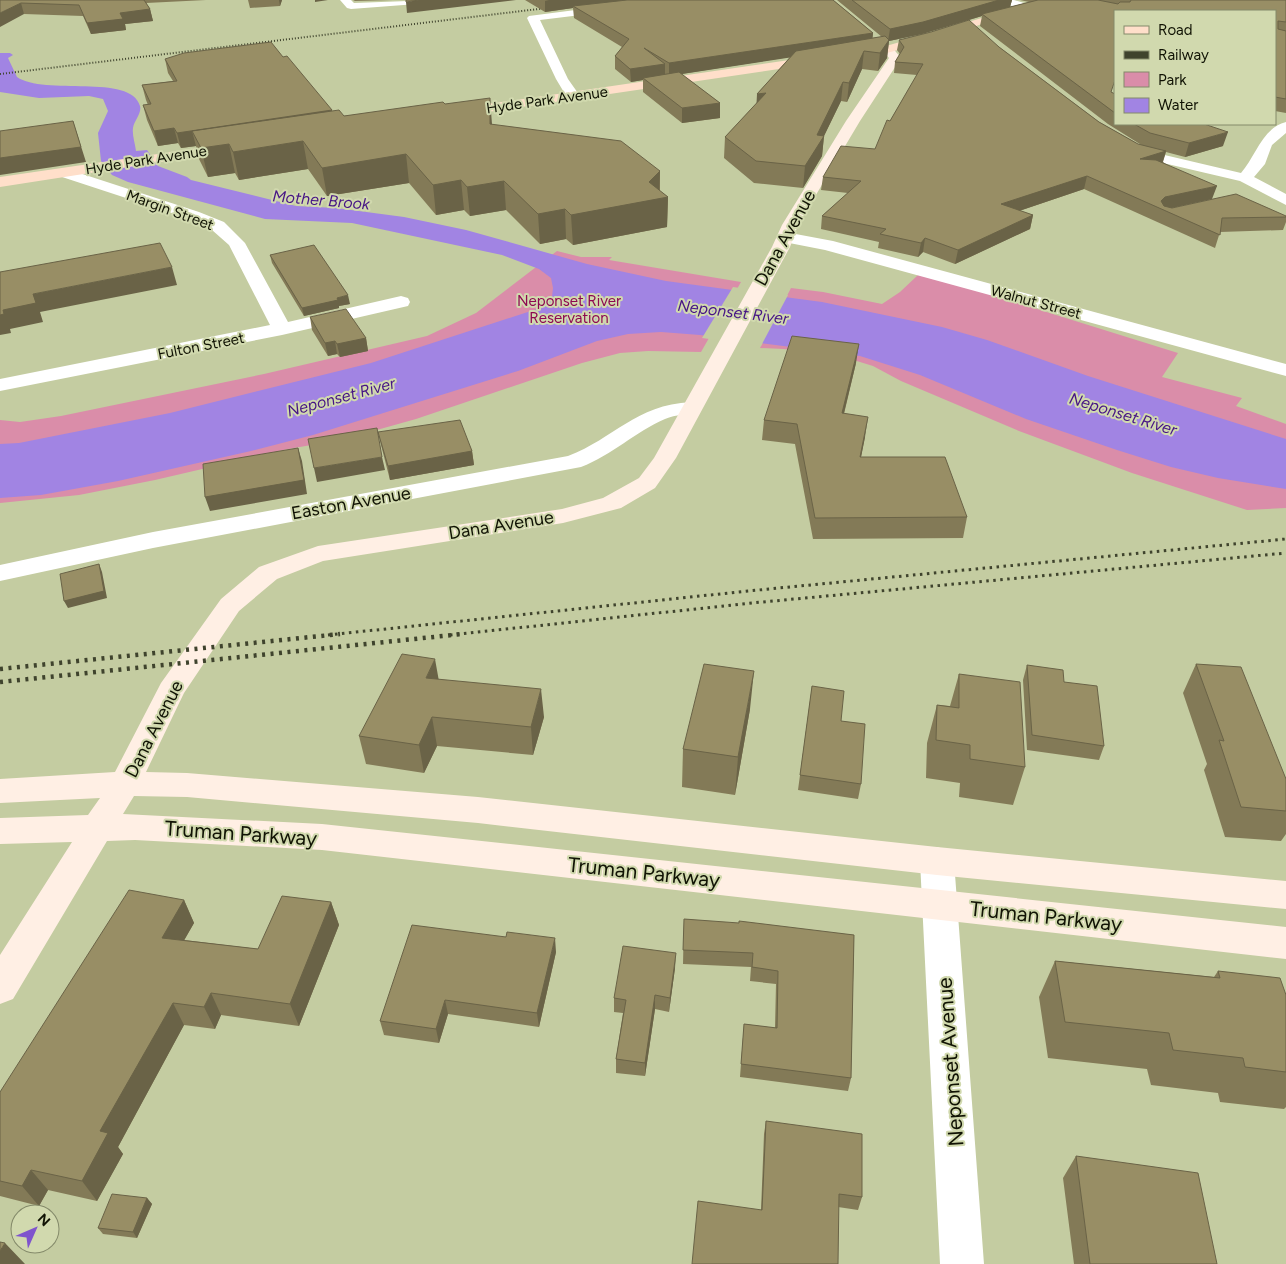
<svg xmlns="http://www.w3.org/2000/svg" width="1286" height="1264" viewBox="0 0 1286 1264" font-family="Figtree,sans-serif">
<style>
.green{fill:#da8da9}
.water{fill:#a184e3}
.pier{fill:#c4cca1}
.lines{fill:none;stroke-linecap:round;stroke-linejoin:round}
.street{fill:#fff;fill-rule:evenodd}
.secondary{fill:#ffefe4;fill-rule:evenodd}
.primary{fill:#ffdfca;fill-rule:evenodd}
.rail-far2{stroke:#3f432d;stroke-width:2;stroke-dasharray:1 2;stroke-linecap:butt}
.rail-far1{stroke:#3f432d;stroke-width:3;stroke-dasharray:2.5 4.5;stroke-linecap:butt}
.rail{stroke:#3f432d;stroke-width:4.5;stroke-dasharray:3 5.5;stroke-linecap:butt}
.wall{fill:#837a57}
.shaded-wall{fill:#6a6347}
.building{fill:#988e65;stroke:#6a6347}
.labels{text-anchor:middle;dominant-baseline:central;stroke-width:4;stroke-linejoin:round;paint-order:stroke}
.far-street-label{font-size:15px;fill:#111304;stroke:#d1d9ae}
.far-park-label{font-size:15px;fill:#8e0851;stroke:#d1d9ae}
.far-water-label{font-size:16px;font-style:italic;fill:#461485;stroke:#d1d9ae}
.street-label{font-size:18px;fill:#111304;stroke:#d1d9ae}
.near-street-label{font-size:21px;fill:#111304;stroke:#d1d9ae}
</style>
<rect width="100%" height="100%" fill="#c4cca1"/>
<path class="green" d="M557,251l24,6h31l-3,3 132,22 -40,70 -53,-1 -28,2 -38,10 -166,56 -75,21 -53,9 -133,31 -76,15 -79,8v-83l20,2 41,-6 203,-42 163,-38 49,-23z
M918,275l45,11 215,67 -16,24 80,21 -6,8 50,18v84l-39,2 -115,-37 -113,-42 -118,-50 -28,-15 -26,-8 -63,-9 -24,-1 31,-60 32,4 59,12 18,-12z"/>
<path class="water" d="M0,53h10l3,2 -5,3 9,19c27,19 114,-4 123,29 2,7 -6,15 -7,22 -1,7 2,15 3,23l11,-1 11,16 29,11 4,3 105,26 40,2 68,9 62,13 121,34 79,17 156,21 120,25 45,13 101,36 198,63v50l-68,-11 -47,-11 -54,-17 -91,-31 -106,-44 -60,-19 -160,-21 -39,-3 -33,2 -31,7 -79,30 -205,64 -62,16 -133,30 -77,14 -41,3v-54l19,-1 151,-30 201,-50 169,-55 12,-11 1,-9 -2,-10 -12,-9 -37,-14 -150,-32 -87,-4 -137,-37 -16,-7 -11,-14 -3,-28 10,-22 -5,-12 -14,-3 -50,2 -39,-6z"/>
<path class="pier" d="M733,287l55,8 -27,51 -59,-8z"/>
<g class="lines">
<path class="street" d="M340,0h11l3,3 81,-3 -5,3 -79,6 -4,-1z
M653,0h31l-5,3 -139,17 28,59 12,17 -7,4 -5,-1 -12,-20 -29,-61 2,-2z
M997,0h17l20,6 1,2 -5,3 -32,-9z
M1286,122v11l-14,12 -7,19 -11,13 32,17v11l-46,-24 -94,-22 -22,-11 -2,-3 2,-3h10l22,11 85,20c15,-17 21,-45 45,-51z
M64,168l135,44 25,10 21,21 43,79 113,-26 7,2 2,4 -2,4 -126,29 -282,56v-12l270,-54 -41,-80 -17,-15 -25,-12 -128,-42 -3,-3 3,-3z
M785,232l48,9 453,123v12l-461,-126 -46,-9 -2,-4 2,-4z
M691,402l8,1 3,5 -3,5c-12,2 -23,1 -34,6 -30,13 -53,36 -84,48l-428,81 -153,33v-16l153,-33 415,-76c47,-18 67,-51 123,-54z
M937,847l12,4 5,10 30,403h-44l-20,-403 5,-10z"/>
<path class="secondary" d="M887,45l4,1 10,12 -41,63 -62,104 -8,22 -114,211 -21,30 -34,20 -58,15 -240,38 -46,18 -38,32 -55,82 -38,79 41,1 291,24 459,50 349,34v28l-349,-34 -459,-52 -291,-26 -53,-1 -11,18 199,10 964,103v32l-964,-109 -187,-10 -28,1 -94,158 -13,5v-49l72,-113 -72,2v-26l88,-3 12,-17 -100,5v-24l115,-7 46,-89 60,-84 38,-32 59,-21 244,-37 41,-11 36,-20 15,-20 118,-211 10,-22 64,-104 43,-63 -8,-9z"/>
<path class="primary" d="M1046,0h18l-1,2 -67,17 -45,16 -64,18 -433,64 -7,-4 7,-4 432,-63c54,-15 106,-32 160,-46z
M233,143l5,1 2,3 -2,3 -238,37v-10z"/>
<path class="rail-far2" d="M0,74l555,-67"/>
<path class="rail-far1" d="M328,635l420,-44 538,-52
M450,635l302,-32 534,-50"/>
<path class="rail" d="M0,669l340,-35
M0,682l462,-48"/>
</g>
<path class="wall" d="M0,0h206l-60,3 4,6 3,12 -28,3 1,6 -35,4 -8,-18 -59,-2z
M248,0h34l-2,6 -30,2z
M353,0h40l-38,1z
M525,0h308l40,33 -1,5 10,-1 -45,-37h175l-2,7 19,-5 -9,-2h266v113l-11,-2v-100h-160l-4,81 4,2v30h89l19,22 -38,11 -19,-5 -3,10 49,37 -42,9 116,8v6l-3,8 -63,2 -5,16 -131,-59 -65,22 14,4 -3,14 -75,35 -32,-12 -5,5 -40,-9 1,-6 -58,-13 1,-13 26,-23 -27,-3 2,-13 52,-28 15,-28 27,-46 -23,-2 1,-11 5,-8 -3,-4 2,-10 100,7 100,75 39,22 5,2 -35,-22 -128,-98 2,-10 -60,18 -33,7 -2,17 -9,13 -16,-2 -15,33 -6,-1 -17,35 -2,20 -19,32 -49,-5 -30,-25 1,-21 32,-34v-9l33,-37 -109,17 39,29v15l-38,5 -39,-31v-12l-12,2 -16,-13v-13l7,-9 -48,-29 -1,-10 -28,4z
M283,57l49,54 12,5 101,-12 47,21 168,46v20l8,6 -1,30 -94,18 -7,-6 -26,5 -34,-34 -36,6 -6,-6 -28,5 -27,-32 -82,13 -19,-27 -69,11 -4,-7 -27,4 -9,-18 -3,-13 -15,2 -3,-5 -20,3 -11,-26 -4,-15h5l-2,-5 -4,-15 31,-4 -5,-8 -3,-14z
M270,255l80,49 -11,2v2l-35,8 -32,-53z
M310,317l56,21 2,13 -28,6 -3,-3 -9,2 -16,-26z
M856,363l-12,51 21,23 -4,20 106,60 -4,21 -150,1 -18,-95 -33,-4 2,-20z
M378,432l94,19 2,14 -84,15 -9,-35z
M1196,664l90,115v55l-5,7 -56,-4 -21,-67 3,-6 -24,-71z
M1027,665l37,17 40,64 -5,14 -72,-10 -4,-70z
M959,674l66,93 -12,38 -54,-8 1,-14 -34,-5 1,-35 10,-38 13,1z
M439,680l105,37 -11,38 -96,-9 -13,27 -58,-9 -7,-28z
M812,686l29,35 20,63 -3,15 -60,-9z
M750,709l-15,86 -53,-8 1,-38z
M184,900l10,23 -10,17 74,9 73,-47 8,23 -40,101 -78,-11 -6,14 -31,-4 -66,122 5,7 -26,47 -49,-11 -9,16 -39,-10v-104z
M684,919l170,16 -3,143 -3,13 -108,-14 4,-53 31,4 1,-44 -26,-3 1,-14 -68,-3z
M556,952l-17,75 -91,-13 -9,29 -55,-8 -4,-14z
M1055,961l159,16 4,-6 68,24v112l-2,2 -64,-7 -2,-9 -67,-8 -4,-16 -99,-11 -9,-61z
M675,968l-6,44 -14,-3 -10,67 -29,-3v-14l7,-46 -9,-1v-14z
M766,1121l96,76 -4,13 -20,-3 -77,3 3,-76z
M1076,1156l141,108h-143l-11,-86z
M147,1198l5,6 -15,34 -34,-4 -5,-6z"/>
<path class="shaded-wall" d="M279,0h3l-2,6z
M315,0h13l-13,2z
M419,0h97l-109,13 -1,-11z
M549,0h89l-65,6v2l-28,4v-11z
M999,0h13l-2,7 -28,7v2l-60,18 -33,7 -2,17 -9,13 2,-18 8,-12 2,-12z
M21,3l3,11 -24,13v-14z
M150,9l3,12 -28,3 1,6 -35,4 -4,-11 33,-10z
M873,33l-1,12 -203,31v-13z
M864,51l-2,18 -15,33 2,-19z
M665,64v12l-22,2v2l-12,2 -1,-13z
M843,82l-2,19 -17,35 -2,20 -19,32 2,-22 12,-31z
M766,93l-10,20 1,-19z
M490,98l2,26v28l-2,-28z
M720,103v15l-38,5v-15z
M332,110l2,16 -142,5 4,15 -15,2 -4,-15z
M73,121l13,41 -86,13v-17z
M174,128l4,15 -20,3 -4,-15z
M1228,132l-5,14 -38,11 4,-14z
M303,141l5,28 -69,11 -6,-28z
M229,144l6,29 -27,4 -7,-29z
M1166,151l-4,13 -22,-5z
M406,154l3,29 -82,13 -5,-28z
M660,171l-1,28 9,-2 -1,30 -94,18 -2,-30 78,-33z
M1087,176l-3,13 -86,29 3,-14z
M461,180l3,30 -28,5 -3,-30z
M504,181l2,29 -36,6 -3,-29z
M1217,186l-5,13 -49,11 -2,-9 4,-4z
M565,209l1,30 -26,5 -2,-30z
M1033,215l-3,14 -75,35 3,-14z
M925,238l-2,14 -5,5 3,-14z
M172,267l5,18 -137,27 3,10 -33,7 1,4 -11,2v-20l3,-5 30,-16z
M348,295l2,9 -11,2v2l-35,8 -2,-8 35,-10z
M366,338l2,13 -28,6 -3,-13z
M335,341l2,13 -9,2 -3,-13z
M859,344l-3,19 -17,70 3,-20z
M868,417l-3,20 -8,40 3,-20z
M298,448l4,13 5,33 -97,17 -5,-14z
M472,451l2,14 -84,15 -2,-14z
M382,457l3,13 -68,12 -3,-14z
M99,564l3,8 5,26 -39,10 -4,-7z
M435,659l5,28 -14,-9z
M754,671l-4,38 -15,86 3,-38z
M541,689l3,28 -11,38 -2,-28z
M432,717l5,29 -13,27 -5,-28z
M184,900l10,23 -21,37 -11,-22z
M331,902l8,23 -40,101 -9,-22z
M555,938l1,14 -17,75 -2,-14z
M676,953l-1,15 -6,44 1,-14z
M211,993l10,22 -6,14 -11,-22z
M655,995v14l-10,67v-13z
M445,1000l3,14 -9,29 -3,-14z
M173,1003l11,22 -66,122 5,7 -26,47 -15,-20 18,-50z
M31,1170l17,20 -9,16 -17,-20z
M147,1198l5,6 -15,34 -4,-6z
M5,1243l20,21h-25v-13z"/>
<path class="building" d="M0,0h144l6,9 -30,4 3,6 -36,4 -8,-18 -58,-2 -21,10z
M406,0h13l-13,2z
M627,0h206l40,33 -204,30 -25,-15 21,16 -35,5 -15,-13 14,-17 -56,-33z
M852,0h147l-76,22 -33,7z
M1038,0h60l20,4 2,-2h10l1,-2h155v22l-8,-1v8l8,2v68l-11,-2v-86h-160v69l-4,12 4,2v19l-133,-99z
M969,20l30,27 100,75 39,22 28,7 -26,8 16,1 61,26 -52,11 -4,4 3,5 8,2 64,-14 50,22v1l-64,1 -2,17 -133,-59 -86,28 32,11 -75,35 -33,-12 -4,5 -41,-9 6,-5 -64,-13 39,-35 -38,-4 18,-31 34,3 12,-29 3,1 33,-57 -28,-2 9,-15 -5,-7 32,-8z
M885,36l4,4 -9,13 -16,-2 -15,32 -6,-1 -26,53 7,1 -19,30 -49,-5 -31,-24 41,-44 -9,1 39,-43z
M271,42l12,15 4,-1 45,54 -155,23 -3,-5 -20,3 -11,-26 8,-1 -9,-19 35,-4 -12,-22 19,-6z
M679,72l41,31 -38,5 -39,-30z
M490,98v26l131,17 39,30 -11,11 19,15 -97,18 -6,-6 -27,5 -34,-33 -37,6 -6,-7 -28,5 -27,-31 -84,14 -19,-27 -70,11 -4,-8 -28,4 -9,-17 147,-21 5,6 99,-14 2,2z
M73,121l8,26 -81,11v-27z
M1134,124h70l24,8 -39,11 -39,-10z
M160,243l12,24 -139,27 3,9 -33,7 1,4 -4,1v-43z
M314,245l34,50 -11,3 1,2 -36,8 -32,-53z
M346,309l20,29 -29,6 -2,-3 -10,2 -15,-26z
M792,336l67,8 -17,69 26,4 -8,40h85l22,60 -152,1 -18,-94 -33,-4z
M460,420l12,31 -84,15 -10,-34z
M377,428l5,29 -68,11 -6,-29z
M298,448l6,32 -99,17 -2,-33z
M99,564l5,27 -40,10 -4,-27z
M402,654l33,5 -9,19 115,11 -10,38 -99,-10 -13,28 -60,-9z
M704,664l50,7 -16,86 -55,-8z
M1196,664l45,3 45,112v32l-45,-4 -22,-67 5,1z
M1027,665l36,5 1,12 33,4 7,60 -72,-11z
M959,674l61,8 5,85 -55,-8v-14l-34,-5 1,-35 22,3z
M812,686l32,5 -3,30 24,3 -4,60 -61,-9z
M129,890l55,10 -22,38 96,11 24,-53 49,6 -41,102 -79,-11 -7,14 -31,-4 -73,128 8,2 -26,48 -51,-11 -9,16 -22,-5v-89z
M684,919l55,4v-2l115,14 -3,143 -110,-14 3,-40 33,4 1,-57 -26,-4 1,-14 -70,-3z
M412,925l94,12 1,-5 48,6 -18,75 -92,-13 -9,29 -56,-8z
M623,946l53,7 -6,45 -15,-3 -10,68 -29,-4 10,-59 -12,-2z
M1055,961l165,17 -2,-7 62,7 6,17v77l-41,-5 -2,-9 -70,-8 -4,-17 -104,-11z
M766,1121l96,13v63l-23,-3 -1,70h-146l6,-63 64,9z
M1076,1156l122,17 19,91h-127z
M112,1194l35,4 -14,34 -35,-4z
M0,1242l5,1 -5,8z"/>
<g class="labels">
<g class="far-street-label">
<text transform="translate(547 100) rotate(-8)">Hyde Park Avenue</text>
<text transform="translate(146 160) rotate(-9)">Hyde Park Avenue</text>
<text transform="translate(170 210) rotate(20)">Margin Street</text>
<text transform="translate(1036 302) rotate(15)">Walnut Street</text>
<text transform="translate(201 346) rotate(-11)">Fulton Street</text>
</g>
<g class="far-park-label">
<text x="569" y="301">Neponset River<tspan x="569" dy="17">Reservation</tspan></text>
</g>
<g class="far-water-label">
<text transform="translate(321 200) rotate(5)">Mother Brook</text>
<text transform="translate(733 312) rotate(7)">Neponset River</text>
<text transform="translate(341 397) rotate(-15)">Neponset River</text>
<text transform="translate(1123 414) rotate(17)">Neponset River</text>
</g>
<g class="street-label">
<text transform="translate(785 238) rotate(-61)">Dana Avenue</text>
<text transform="translate(351 503) rotate(-10)">Easton Avenue</text>
<text transform="translate(501 525) rotate(-9)">Dana Avenue</text>
<text transform="translate(154 729) rotate(-63)">Dana Avenue</text>
</g>
<g class="near-street-label">
<text transform="translate(241 833) rotate(4)">Truman Parkway</text>
<text transform="translate(644 872) rotate(6)">Truman Parkway</text>
<text transform="translate(1046 916) rotate(6)">Truman Parkway</text>
<text transform="translate(950 1062) rotate(-94)">Neponset Avenue</text>
</g>
</g>
<rect x="1114" y="10" width="162" height="115" fill="#d1d9ae" stroke="#848a6a"/>
<rect x="1124" y="26" width="25" height="8" fill="#ffdfca" stroke="#848a6a"/>
<text x="1158" y="35" font-size="15" fill="#111304">Road</text>
<rect x="1124" y="51" width="25" height="8" fill="#3f432d" stroke="#848a6a"/>
<text x="1158" y="60" font-size="15" fill="#111304">Railway</text>
<rect x="1124" y="72" width="25" height="15" fill="#da8da9" stroke="#848a6a"/>
<text x="1158" y="85" font-size="15" fill="#111304">Park</text>
<rect x="1124" y="98" width="25" height="15" fill="#a184e3" stroke="#848a6a"/>
<text x="1158" y="110" font-size="15" fill="#111304">Water</text>
<g transform="translate(35 1229) rotate(45)"><circle r="24" fill="#d1d9ae" stroke="#848a6a"/>
<path d="M0-4L9 19L0 12L-9 19Z" fill="#7f54cd"/>
<text y="-8" font-size="14" font-weight="bold" text-anchor="middle" fill="#111304">N</text>
</g>
</svg>
